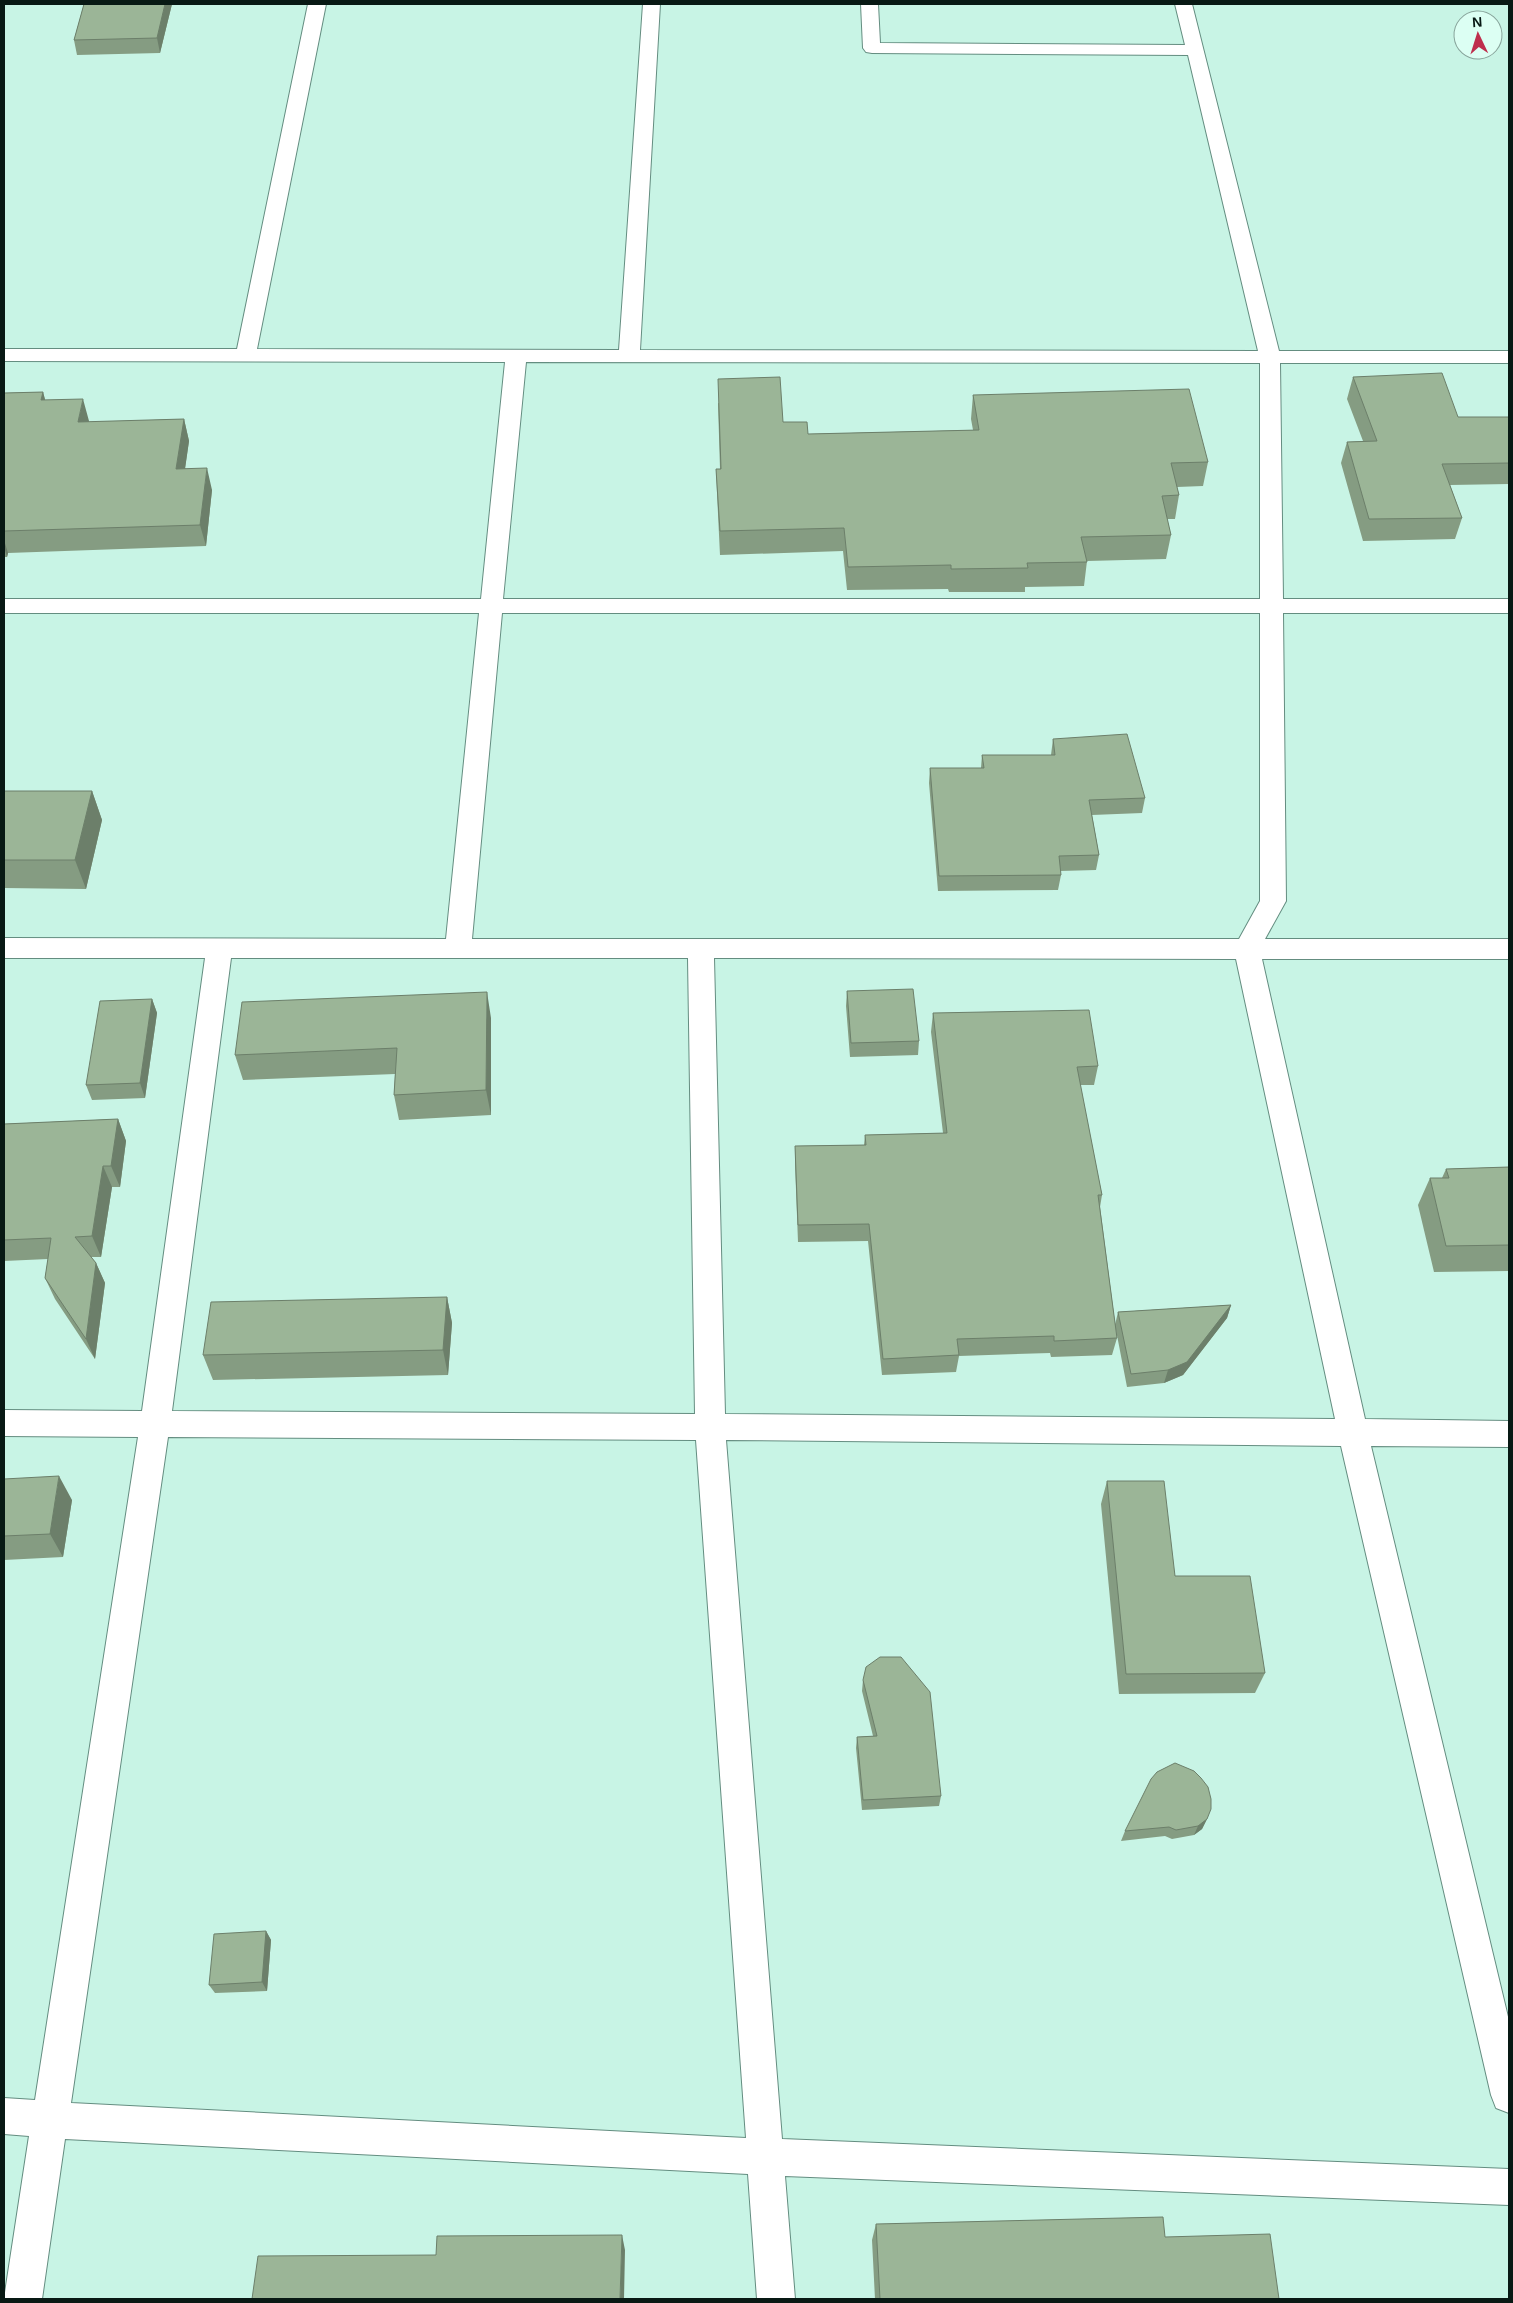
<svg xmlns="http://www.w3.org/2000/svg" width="1513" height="2303" viewBox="0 0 1513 2303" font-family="Arial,sans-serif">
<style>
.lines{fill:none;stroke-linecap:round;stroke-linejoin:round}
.minor-casing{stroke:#648d80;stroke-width:2}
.minor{fill:#fff;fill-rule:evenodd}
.wall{fill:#859c82}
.shaded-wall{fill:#6c7f6a}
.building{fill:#9bb597;stroke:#6c7f6a}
</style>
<rect width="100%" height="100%" fill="#c8f4e5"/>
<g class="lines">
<g class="minor-casing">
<path id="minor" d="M308,4h18l-69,345 362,1 24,-346h17l-20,346 618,1 -70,-296 -316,-2 -6,-1 -3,-4 -2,-44h17l2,39 305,2 -10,-41h17l87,347h230v12h-229l3,236h226v14h-226l3,288 -21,38h244v20h-247l103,460 144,2v26l-138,-1 138,575v92l-13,-5 -5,-13 -150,-649 -615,-6 56,699 727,30v36l-724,-29 10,123h-38l-9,-125 -683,-35 -23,160h-38l25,-163 -25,-2v-36l31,2 103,-663 -134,-1v-26l138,1 63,-453h-201v-20l442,1 33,-326h-475v-14h477l24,-237 -501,-1v-12h233zM526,362l734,1v236h-757zM502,613h758v288l-21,38h-767zM231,958h457l7,456 -523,-3zM714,958l522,1 99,460 -610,-5zM168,1437l528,3 50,698 -675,-35z"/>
</g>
<use href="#minor" class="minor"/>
</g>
<path class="wall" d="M84,4h88l-12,49 -83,2 -3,-15z
M1353,377l105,40h51v67l-59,1 12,33 -7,21 -92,2 -22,-78 6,-21 16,-1 -16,-42z
M43,392l2,8 44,21v1l95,-3 5,22 -4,27 27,22 -6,56 -198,7 -1,4h-3v-164z
M973,395l235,67 -5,24 -26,1 2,8 -4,24h-8l4,16 -5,24 -79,2 -3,25 -59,1v5h-76l-1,-3 -101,1 -4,-39 -123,4 -3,-62 -1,-24h4l-2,-66 65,19 25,12 165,-4 -2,-11z
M1053,739l92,59 -3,15 -50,2 7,40 -3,15 -36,1 1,4 -3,15 -120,1 -9,-108 1,-15h51l1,-13h69z
M4,791h88l10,29 -16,69 -82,-1z
M847,991l72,50 -1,14 -68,2 -4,-51z
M152,999l5,14 -12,85 -53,2 -6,-15z
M933,1013l165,53 -4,19h-14l22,110 -2,12 17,131 -5,17 -61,2 -1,-4 -91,3 -3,16 -74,3 -14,-134 -70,1 -3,-78v-18l69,-1 1,-10 78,-2 -12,-101z
M491,1018v97l-92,5 -5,-25 1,-21 -152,6 -8,-25z
M118,1119l8,22 -6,46h-8l-11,70h-10l5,6 9,20 -10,76 -40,-60 -10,-21 3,-19 -44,2v-137z
M1509,1167v104l-75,1 -16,-67 12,-27h12l4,-9z
M447,1297l5,26 -4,52 -235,5 -10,-25z
M1231,1305l-4,13 -44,57 -19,8 -37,4 -12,-62 3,-13z
M4,1479l68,21 -9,57 -59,3z
M1107,1481l68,95 90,97 -10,20 -136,1 -18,-190z
M863,1680l78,116 -2,10 -77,4 -6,-62 1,-11 16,-1 -11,-45z
M1207,1819l-5,10 -8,6 -22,4 -7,-3 -44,5 4,-10z
M266,1931l5,9 -4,51 -52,2 -6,-8z
M876,2224l289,13 114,62h-404l-3,-59z"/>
<path class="shaded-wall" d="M165,4h7l-12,49 -3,-15z
M43,392l6,22 -8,-14z
M83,399l6,22 -5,23 -6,-22z
M184,419l5,22 -7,49 -6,-21z
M207,468l5,22 -6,56 -6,-21z
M4,540l4,13 -1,4 -3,-10z
M92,791l10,29 -16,69 -11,-29z
M487,992l4,26v97l-5,-25z
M152,999l5,14 -12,85 -5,-15z
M118,1119l8,22 -6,46 -9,-21z
M103,1166l9,21 -11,70 -9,-21z
M96,1263l9,20 -10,76 -9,-20z
M447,1297l5,26 -4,52 -5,-25z
M1231,1305l-4,13 -44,57 -19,8 4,-13z
M59,1476l13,24 -9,57 -13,-23z
M1207,1819l-5,10 -8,6 4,-9z
M266,1931l5,9 -4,51 -5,-9z
M622,2235l3,15 -1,49h-4z"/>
<path class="building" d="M84,4h81l-8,34 -83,2z
M1442,373l16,44h51v46l-67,1 20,54 -93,1 -22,-77 30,-1 -24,-64z
M780,377l3,45h24l1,12 171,-4 -6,-35 216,-6 19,73 -37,1 8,32 -17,1 9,39 -90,2 6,25 -60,1 1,5 -77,1v-4l-103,2 -4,-39 -124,3 -4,-62h5l-3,-90z
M43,392l-2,8 42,-1 -5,23 106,-3 -8,50 31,-1 -7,57 -196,6v-138z
M1127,734l18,64 -56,2 10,55 -40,1 2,19 -122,1 -9,-108h54l-2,-13h73l-2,-16z
M4,791h88l-17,69h-71z
M913,989l6,52 -68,2 -4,-52z
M487,992l-1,98 -92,5 3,-47 -162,7 7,-53z
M152,999l-12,84 -54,2 14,-84z
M1089,1010l9,56 -21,1 25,128h-4l19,143 -63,3v-5l-97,3 2,16 -76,4 -14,-135 -71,1 -3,-79 71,-1 -1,-10 82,-2 -14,-120z
M118,1119l-7,47h-8l-11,70 -17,1 21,26 -10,76 -41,-61 6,-40 -47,2v-116z
M1509,1167v78l-63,1 -16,-68h19l-3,-9z
M447,1297l-4,53 -240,5 8,-53z
M1231,1305l-44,57 -19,8 -37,4 -13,-62z
M59,1476l-9,58 -46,2v-57z
M1107,1481h57l11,95h75l15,97 -139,1z
M880,1657h21l29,35 11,104 -78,4 -6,-63 20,-1 -14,-56 3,-13z
M1175,1763l19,8 7,7 7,9 3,12v10l-4,10 -9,7 -22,4 -7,-3 -44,4 26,-52 6,-7z
M266,1931l-4,51 -53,3 5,-51z
M1163,2217l2,20 105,-3 9,65h-399l-4,-75z
M622,2235l-2,64h-368l6,-43 178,-1 1,-19z"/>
<rect width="1513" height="2303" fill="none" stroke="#081914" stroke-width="10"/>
<g transform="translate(1478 35) rotate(356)"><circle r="24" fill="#dcfff3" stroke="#87a39a"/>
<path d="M0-4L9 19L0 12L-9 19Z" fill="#be2e4c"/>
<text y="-8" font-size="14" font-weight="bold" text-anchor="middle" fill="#081914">N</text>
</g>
</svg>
